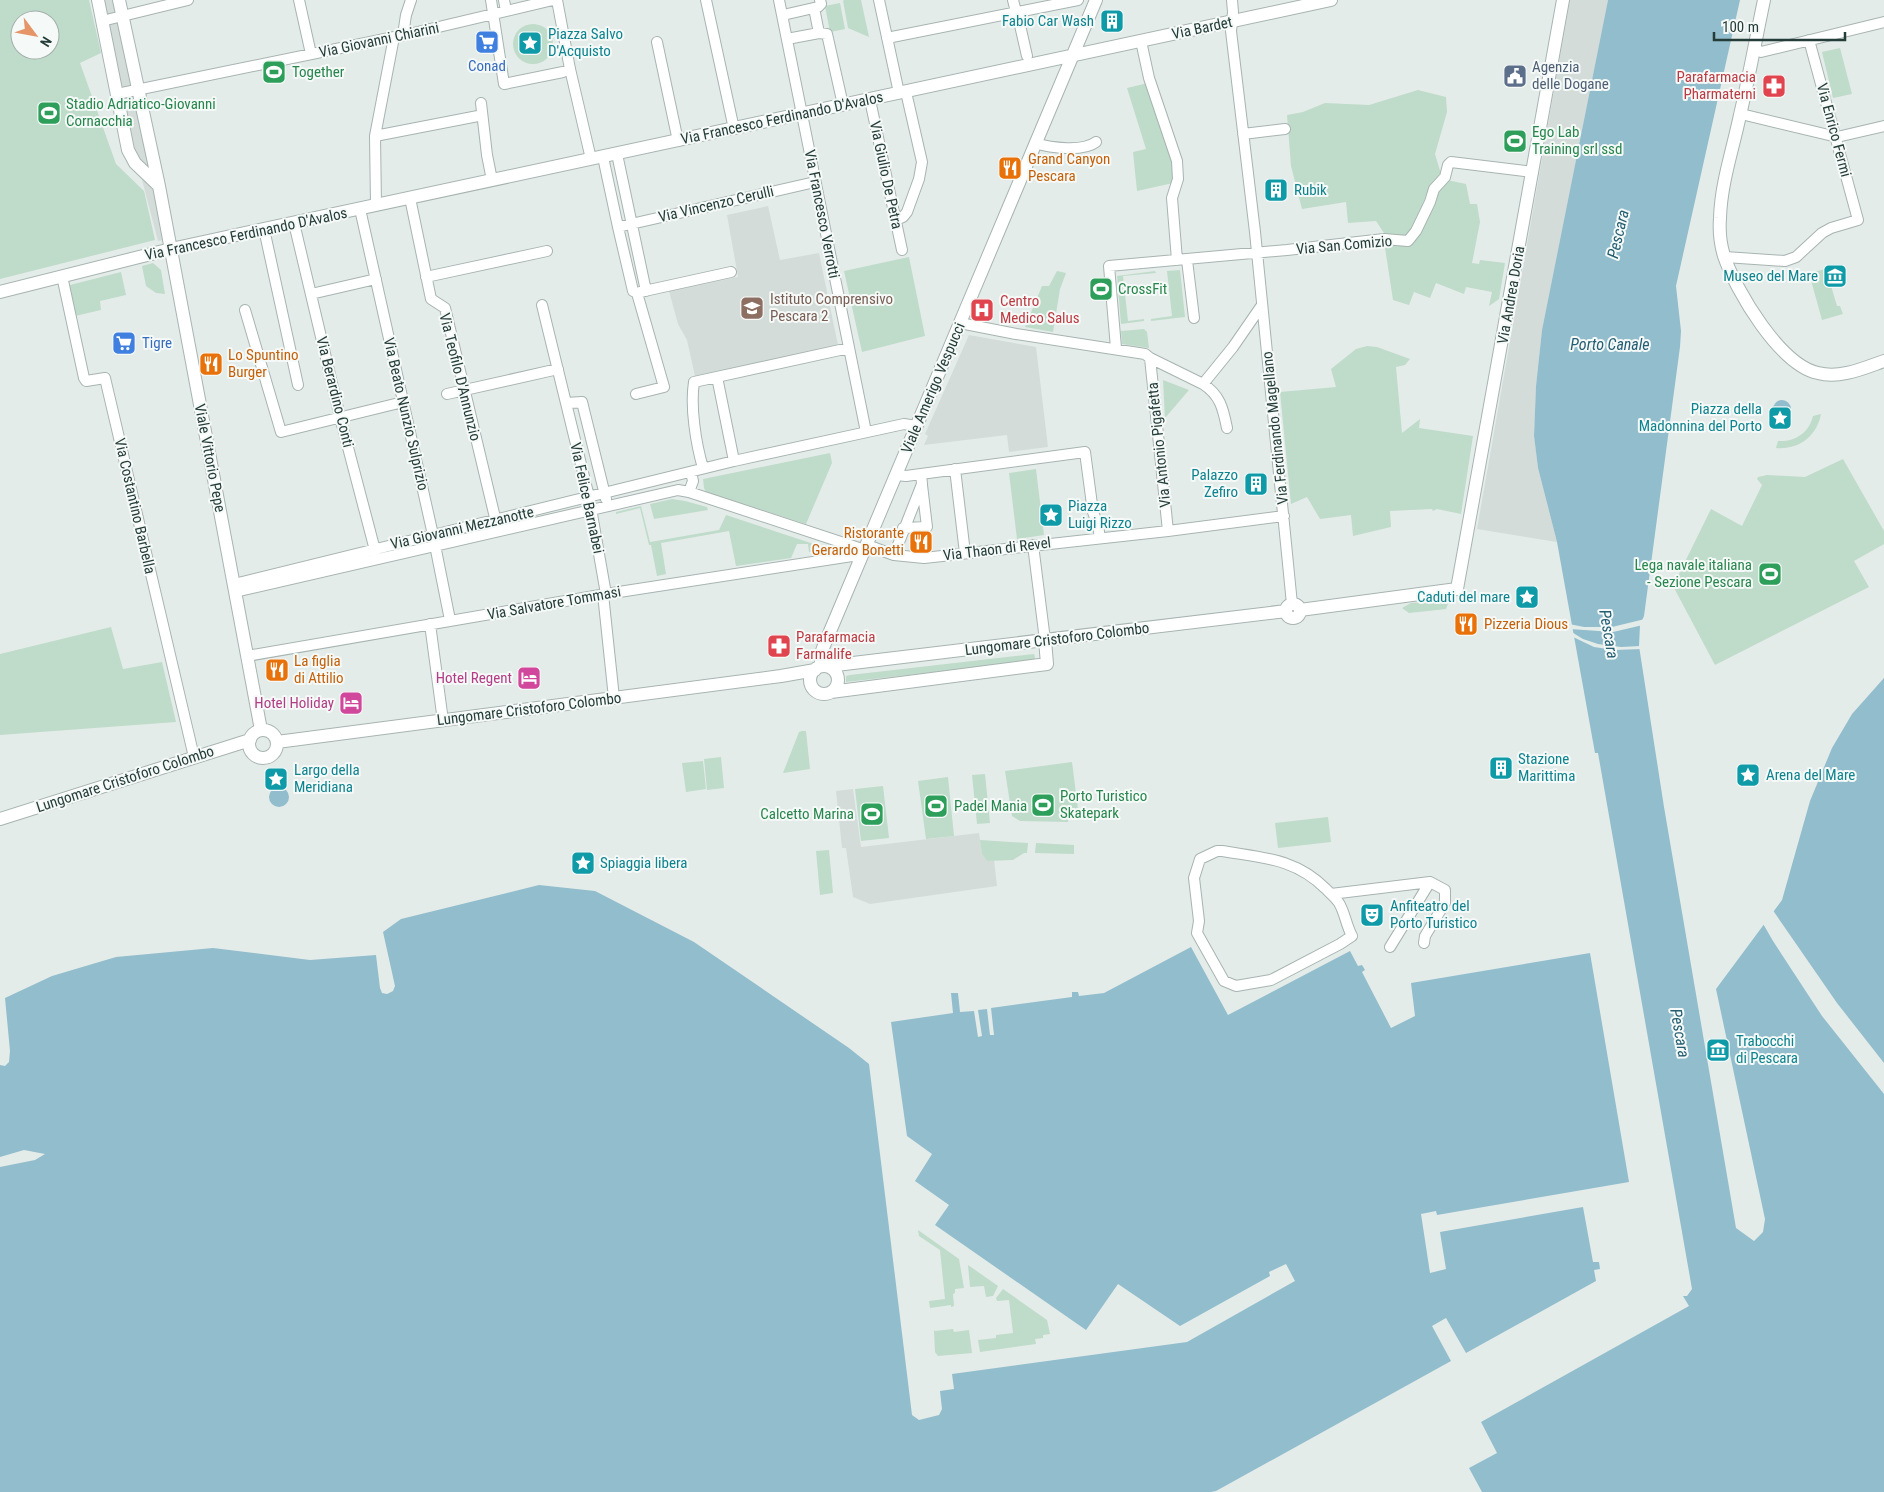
<svg xmlns="http://www.w3.org/2000/svg" width="1884" height="1492" viewBox="0 0 1884 1492" font-family="'Roboto Condensed',sans-serif">
<style>
.built{fill:#d3dcd9}
.green{fill:#bfdbca;fill-rule:evenodd}
.water{fill:#92bdcc}
.pier{fill:#e4ecea}
.lines{fill:none;stroke-linecap:round;stroke-linejoin:round}
.minor-casing{stroke:#a7b4b1;stroke-width:12}
.tertiary-casing{stroke:#a7b4b1;stroke-width:14}
.minor{stroke:#fff;stroke-width:10}
.tertiary{stroke:#fff;stroke-width:12}
.labels{text-anchor:middle;dominant-baseline:central;stroke-width:4;stroke-linejoin:round;paint-order:stroke}
.culture-label{font-size:15px;fill:#0d838f;stroke:#f5f9f7;text-anchor:start}
.street-label{font-size:15px;fill:#253d39;stroke:#f5f9f7}
.shop-label{font-size:15px;fill:#366cbe;stroke:#f5f9f7}
.service-label{font-size:15px;fill:#4e5e75;stroke:#f5f9f7;text-anchor:start}
.leisure-label{font-size:15px;fill:#27864d;stroke:#f5f9f7;text-anchor:start}
.health-label{font-size:15px;fill:#be3a42;stroke:#f5f9f7;text-anchor:start}
.food-label{font-size:15px;fill:#c56008;stroke:#f5f9f7;text-anchor:start}
.education-label{font-size:15px;fill:#785e54;stroke:#f5f9f7;text-anchor:start}
.hotel-label{font-size:15px;fill:#b23c85;stroke:#f5f9f7;text-anchor:end}
.water-label{font-size:16px;font-style:italic;fill:#245e73;stroke:#f5f9f7}
</style>
<rect width="100%" height="100%" fill="#e4ecea"/>
<path class="built" d="M95,0h24l50,239 -11,2z
M1570,0h38l-66,330 -6,56 -2,50 4,32 19,74 -80,-13z
M768,206l12,54 39,-7 19,92 -143,31 -8,-36 -9,-16 -9,-33 69,-14 -11,-62z
M969,335l67,12 12,100 -39,5 -2,-17 -83,10 4,-9 -3,-2z
M853,789l8,58 118,-14 3,21 5,7 7,-1 3,26 -127,18 -17,-7 -7,-49h-4l-6,-57z"/>
<path class="green" d="M0,0h89l12,53 -21,10 36,101 28,27 11,49 -155,39zM20,20h30v30h-30z
M844,0h17l8,37 -21,-9 -5,-27z
M840,3l5,26 -15,3 -5,-26z
M513 44a20 20 0 1 1 40 0a20 20 0 1 1-40 0Z
M1840,48l12,46 -19,4 -11,-46z
M1148,83l25,74v26l-36,8 -4,-39 13,-3 -19,-61z
M1418,90l28,7 1,15 -12,42 6,20 -14,19 -14,36 -10,8 -19,-4 -8,-12 -28,2 -2,-21 -44,7 -11,-43 -4,-51 16,-3 22,-9 44,2z
M1447,180l19,4 4,20h7l3,18 -8,41 7,1 1,-4 25,3 -6,36 -10,7 3,-14 -26,-5 -2,7 -28,-11 -6,15 -16,-6 -5,13 -16,-5 -9,-59 29,3 28,-59z
M909,257l16,79 -63,16 -18,-81z
M153,263l8,7 4,24 -9,-1 -10,-7 -4,-20z
M1826,269l11,37h3l3,8 -21,6 -13,-47z
M1180,270l5,47 -34,4v-2l21,-3 -5,-45z
M1057,271l9,2 -6,16 -7,43 -28,-5 17,-41h7z
M1155,271l1,2 -33,3 5,45 16,-2v2l-23,3 -4,-48z
M121,272l5,23 -26,6 1,9 -26,6 -6,-28 1,-3z
M1144,329l3,3 2,16 -27,-4 -1,-13z
M1367,346l10,1 33,12 -5,6 -9,2 6,66 18,-14 -1,9 54,8 -12,78 -24,-5 -4,2 -1,-2 -42,2 1,16 -38,9 -2,-21 -31,4 -13,-22 -16,7 -11,-112 56,-5 -5,-18 25,-20z
M1163,380l26,10 -24,28z
M1821,414c-4,22 -22,36 -45,34l2,-7c17,1 31,-8 35,-25z
M830,453l2,10 -26,61 -100,-32 -2,-4 -1,-9z
M1843,459l41,72v13l-30,17 15,26 -154,78 -42,-79 38,-77 31,17 20,-41 -5,-6 1,-2 9,-2 38,2z
M1036,469l8,66 -27,4 -8,-66z
M672,499l13,2 22,6 1,3 -54,9 -4,-15z
M641,506l9,36 69,-12 7,-15 106,35 -23,2 -1,-8h-11l-6,14 -55,8 -7,-35 -68,12 5,31 -9,2 -6,-31h-2l-9,-37 -24,6v-2z
M1450,599l-4,10 -37,4 -7,-5 9,-5z
M111,627l12,42 39,-7 14,60 -176,13v-81z
M1034,654l1,3 -1,4 -188,21v-6l4,-1z
M802,731h4l4,38 -27,4 16,-41z
M721,757l3,31 -17,2 -3,-31z
M703,761l3,28 -20,3 -4,-29z
M1072,762l7,55 -11,-1v6l-48,-1 -8,-5 -7,-45z
M985,774l5,49 -13,1 -5,-49z
M948,777l6,59 -28,3 -8,-58z
M883,786l6,52 -28,3 -6,-52z
M1328,817l3,25 -53,6 -3,-25z
M980,840l48,3 -1,10h-3l-11,7 -26,1 -5,-7z
M1036,843l38,2v9l-39,-1z
M829,850l4,43 -13,2 -4,-44z
M918,1230l41,29 5,29 -9,1v4l-2,1 1,12 -3,1v-2l-21,3 -1,-7 16,-2 -5,-49 -21,-14z
M968,1265l30,21 -5,10 -7,1 -2,-11 -14,1z
M1003,1289l44,31 3,14 -7,1v3l-8,1 1,5 -56,8 -2,-12 18,-2v-3l17,-2 -4,-33 -12,1 -1,-3z
M934,1330l1,1 18,-2 1,3 15,-2 3,23 -34,3 -3,-4z"/>
<path class="water" d="M1608,0h132l-64,286 5,45 -1,16 -36,269 -4,9 -1,21 25,161 72,421 18,13 9,-9 2,-13 -49,-230 66,-89 28,-99 22,-53 20,-34 32,-36v814h-402l-13,-24 28,-15 -16,-31 208,-116 -6,-10h4l5,-7 -94,-536h-3l-38,-211 -19,-74 -4,-32 2,-50 6,-56z
M1773 409a9 9 0 1 1 18 0a9 9 0 1 1-18 0Z
M269 797a10 10 0 1 1 20 0a10 10 0 1 1-20 0Z
M539,885l56,6 99,51 155,106 20,16 43,351 7,5 20,-5 3,-6 -2,-18 14,-2 -2,-15 235,-32 108,-61 -9,-17 -17,8 1,4 -90,50 -62,-42 -32,46 -151,-105 14,-20 -34,-24 17,-27 -25,-18 -16,-114 62,-9 -2,-20h7l2,19 14,-1 4,26 4,-1 -4,-26 9,-1 3,26h4l-3,-27 81,-11v-5h6l1,4 25,-3 87,-46 37,68 122,-64 8,15 4,-1 3,5 -3,2 29,56 24,-12 -4,-33 179,-30 39,229 -192,33 -1,-4 -15,3 9,59 16,-4 -6,-37 143,-25 10,55h6l1,7 -6,1 2,11 -130,72 -20,-35 -14,8 19,35 -235,130 -5,1h-1211v-427l5,1 4,-4 1,-11 -5,-53 47,-22 64,-19 97,-9 97,12 66,-5 4,33 2,5 5,1 6,-3 2,-5 -12,-54 18,-13z"/>
<path class="pier" d="M1645,619l-2,6 -30,7 -43,-3 -1,-5 15,3h28z
M1570,631l13,8 15,5 23,3 20,-1 1,3 -28,1 -20,-3 -23,-11z
M1772,909l65,94 47,60v31l-62,-78 -49,-75 -11,-19z
M24,1150l21,4 -10,6 -35,7v-10z"/>
<g class="lines">
<g class="minor-casing">
<path id="minor" d="M299,0l12,54
M491,0l13,84 59,-12 7,-3
M504,0l2,11
M557,0l13,69 21,90
M706,0l28,129
M779,0l87,432
M879,0l20,93
M1013,0l3,12
M1232,0l1,12 -2,19 24,201 37,372
M814,8l5,25
M1017,12l10,44
M783,15l35,-8 3,-3 -1,-4
M102,21l86,-21
M403,35l3,-20 5,-15
M887,38l191,-38
M787,39l32,-6 8,1 16,71
M1141,41l8,37 28,83 1,18 -6,19 5,62
M657,42l21,99
M1754,48l7,4 123,-30
M117,94l292,-60 144,-34
M870,100l32,150
M481,103l6,52 5,25
M1741,114l96,23 47,-11
M1243,134l42,-5
M375,136l103,-20
M1035,143c16,5 48,9 61,-1
M617,154l29,137
M603,157l15,70 15,64 4,2 27,94 -28,7
M410,198l21,101 14,9 52,218
M376,205l-1,-69 19,-99
M360,209l73,326 17,85
M896,220l7,-3 4,-5 12,-33 3,-17 -16,-70
M294,223l46,194 36,137
M618,227l197,-45
M264,229l34,156
M1725,257l60,4 11,-4 26,-24 9,-5 27,-8 -49,-180
M1187,260l7,58
M62,276l22,102 2,3 19,-3 89,379
M426,277l121,-26
M640,292l91,-20
M311,294l65,-15
M542,305l47,192 17,97
M245,310l36,122 122,-30
M960,323l56,11 129,20 5,4 53,26 30,-37 29,-42
M1116,348l-7,-82 178,-16 97,-11 24,2 8,-10 14,-29 4,-13 11,-12 3,-12 3,-3 82,10
M1150,358l18,173
M717,377l17,84
M1203,384c17,11 20,24 24,44
M447,394l111,-25
M566,403l16,-1 24,97
M703,468c-7,-24 -13,-61 -9,-86l155,-34
M955,469l10,84
M896,475l10,1 179,-24 8,60 5,14 2,12
M689,492l4,-11 -2,-9
M903,528l24,-1 -5,-42
M867,545l27,10 30,3 244,-27 116,-15
M1033,545l12,95
M894,555l28,-71 -1,-10
M234,584l500,-123 170,-37 12,2
M235,592l443,-102 11,2 176,58
M603,594l11,104
M430,624l13,97
M247,656l359,-62 246,-38 9,2
M1217,851h5c41,7 73,7 104,38 4,4 10,9 13,14 6,10 7,22 13,33l-12,8 -69,36 -35,6 -12,-5 -27,-48 2,-12 -5,-43 6,-19z
M1331,894l99,-12 -40,65
M1424,943l1,-7 20,-33v-13l-15,-8"/>
</g>
<g class="tertiary-casing">
<path id="tertiary" d="M98,0l30,150 7,13 24,23
M119,0l40,186 102,544
M1764,0c-8,38 -15,77 -24,115 -7,34 -19,68 -20,103 -1,13 0,25 4,38 12,35 56,109 94,117 22,6 46,-5 66,-12
M0,292l171,-43 1160,-249
M1286 611a7 7 0 1 1 14 0a7 7 0 1 1-14 0Z
M1300,610l157,-21 106,-589
M821,666v-12l2,-6 273,-648
M828,666l458,-55
M810 680a14 14 0 1 1 28 0a14 14 0 1 1-28 0Z
M831,692l216,-28 -2,-24
M249 744a14 14 0 1 1 28 0a14 14 0 1 1-28 0Z
M277,742l504,-66 34,-6
M0,819l250,-79"/>
</g>
<use href="#minor" class="minor"/>
<use href="#tertiary" class="tertiary"/>
</g>
<defs>
<g id="building-square" transform="scale(1.25)"><rect x="-9" y="-9" width="18" height="18" rx="4" fill="#0f9aa8" stroke="#f5f9f7"/><path d="M-4-6H4V6H1V3H-1V6H-4ZM-2.5-4.3h1.7v1.8h-1.7ZM.8-4.3h1.7v1.8H.8ZM-2.5-1h1.7V.8h-1.7ZM.8-1h1.7V.8H.8Z" fill="#fff"/></g>
<g id="supermarket-square" transform="scale(1.25)"><rect x="-9" y="-9" width="18" height="18" rx="4" fill="#3f7fe0" stroke="#f5f9f7"/><path d="M-6-5.5h2.5l.6 2H6L4.5 2H-2.5L-4.4-4H-6ZM-1.5 3.2a1.3 1.3 0 1 0 .1 0ZM3 3.2a1.3 1.3 0 1 0 .1 0Z" fill="#fff"/></g>
<g id="sight-square" transform="scale(1.25)"><rect x="-9" y="-9" width="18" height="18" rx="4" fill="#0f9aa8" stroke="#f5f9f7"/><path d="M0-6L1.8-2.2L6-1.7L2.9 1.2L3.7 5.4L0 3.3L-3.7 5.4L-2.9 1.2L-6-1.7L-1.8-2.2Z" fill="#fff"/></g>
<g id="stadium-square" transform="scale(1.25)"><rect x="-9" y="-9" width="18" height="18" rx="4" fill="#2e9e5b" stroke="#f5f9f7"/><path d="M0-5a6.5 5 0 1 0 0 10a6.5 5 0 1 0 0-10ZM-3.5-1.8h7v3.6h-7Z" fill="#fff"/></g>
<g id="civic-square" transform="scale(1.25)"><rect x="-9" y="-9" width="18" height="18" rx="4" fill="#5c6f8a" stroke="#f5f9f7"/><path d="M-.6-6.5H3V-4.5H.6V-3L4-1V1h2V6H-6V1h2V-1L-.6-3ZM-1.2 2.5V6h2.4V2.5Z" fill="#fff"/></g>
<g id="pharmacy-square" transform="scale(1.25)"><rect x="-9" y="-9" width="18" height="18" rx="4" fill="#e0444e" stroke="#f5f9f7"/><path d="M-2-6h4v4h4v4h-4v4h-4v-4h-4v-4h4Z" fill="#fff"/></g>
<g id="restaurant-square" transform="scale(1.25)"><rect x="-9" y="-9" width="18" height="18" rx="4" fill="#e8710a" stroke="#f5f9f7"/><path d="M-5-6h1v4h1v-4h1v4h1v-4h1v5L-1.5 .5V6h-2V.5L-5-1ZM5-6V6H3V1.5H1.5Q1.5-4 5-6Z" fill="#fff"/></g>
<g id="museum-square" transform="scale(1.25)"><rect x="-9" y="-9" width="18" height="18" rx="4" fill="#0f9aa8" stroke="#f5f9f7"/><path d="M0-6L6-3V-2H-6V-3ZM-5-1h2V3h-2ZM-1-1h2V3h-2ZM3-1h2V3H3ZM-6 4H6V6H-6Z" fill="#fff"/></g>
<g id="school-square" transform="scale(1.25)"><rect x="-9" y="-9" width="18" height="18" rx="4" fill="#8d6e63" stroke="#f5f9f7"/><path d="M0-5L7-2L0 1L-7-2ZM-4 1L0 2.5L4 1V4Q0 6-4 4Z" fill="#fff"/></g>
<g id="hospital-square" transform="scale(1.25)"><rect x="-9" y="-9" width="18" height="18" rx="4" fill="#e0444e" stroke="#f5f9f7"/><path d="M-5-5h3v3.5h4V-5h3V5h-3V1.5h-4V5h-3Z" fill="#fff"/></g>
<g id="hotel-square" transform="scale(1.25)"><rect x="-9" y="-9" width="18" height="18" rx="4" fill="#d1479c" stroke="#f5f9f7"/><path d="M-6-4.5h1.5V1H6V5H4.5V3h-9V5H-6ZM-4 0a1.8 1.8 0 1 1 3.6 0ZM.5 0V-2.5h3Q6-2.5 6 0Z" fill="#fff"/></g>
<g id="theatre-square" transform="scale(1.25)"><rect x="-9" y="-9" width="18" height="18" rx="4" fill="#0f9aa8" stroke="#f5f9f7"/><path d="M-5-5.5Q0-4 5-5.5V0Q5 5 0 6Q-5 5-5 0ZM-3.3-2.5H-1v1.5H-3.3ZM1-2.5H3.3v1.5H1ZM-2.8 1Q0 5.5 2.8 1Z" fill="#fff"/></g>
</defs>
<g fill-rule="evenodd">
<use href="#building-square" x="1112" y="21"/>
<use href="#supermarket-square" x="487" y="42"/>
<use href="#sight-square" x="530" y="43"/>
<use href="#stadium-square" x="274" y="72"/>
<use href="#civic-square" x="1515" y="76"/>
<use href="#pharmacy-square" x="1774" y="86"/>
<use href="#stadium-square" x="49" y="113"/>
<use href="#stadium-square" x="1515" y="141"/>
<use href="#restaurant-square" x="1010" y="168"/>
<use href="#building-square" x="1276" y="190"/>
<use href="#museum-square" x="1835" y="276"/>
<use href="#stadium-square" x="1101" y="289"/>
<use href="#school-square" x="752" y="308"/>
<use href="#hospital-square" x="982" y="310"/>
<use href="#supermarket-square" x="124" y="343"/>
<use href="#restaurant-square" x="211" y="364"/>
<use href="#sight-square" x="1780" y="418"/>
<use href="#building-square" x="1256" y="484"/>
<use href="#sight-square" x="1051" y="515"/>
<use href="#restaurant-square" x="921" y="542"/>
<use href="#stadium-square" x="1770" y="574"/>
<use href="#sight-square" x="1527" y="597"/>
<use href="#restaurant-square" x="1466" y="624"/>
<use href="#pharmacy-square" x="779" y="646"/>
<use href="#restaurant-square" x="277" y="670"/>
<use href="#hotel-square" x="529" y="678"/>
<use href="#hotel-square" x="351" y="703"/>
<use href="#building-square" x="1501" y="768"/>
<use href="#sight-square" x="1748" y="775"/>
<use href="#sight-square" x="276" y="779"/>
<use href="#stadium-square" x="1043" y="805"/>
<use href="#stadium-square" x="936" y="806"/>
<use href="#stadium-square" x="872" y="814"/>
<use href="#sight-square" x="583" y="863"/>
<use href="#theatre-square" x="1372" y="915"/>
<use href="#museum-square" x="1718" y="1050"/>
</g>
<g class="labels">
<g class="culture-label">
<text x="1094" y="21" text-anchor="end">Fabio Car Wash</text>
<text x="548" y="34">Piazza Salvo<tspan x="548" dy="17">D'Acquisto</tspan></text>
<text x="1294" y="190">Rubik</text>
<text x="1818" y="276" text-anchor="end">Museo del Mare</text>
<text x="1762" y="409" text-anchor="end">Piazza della<tspan x="1762" dy="17">Madonnina del Porto</tspan></text>
<text x="1238" y="475" text-anchor="end">Palazzo<tspan x="1238" dy="17">Zefiro</tspan></text>
<text x="1068" y="506">Piazza<tspan x="1068" dy="17">Luigi Rizzo</tspan></text>
<text x="1510" y="597" text-anchor="end">Caduti del mare</text>
<text x="1518" y="759">Stazione<tspan x="1518" dy="17">Marittima</tspan></text>
<text x="294" y="770">Largo della<tspan x="294" dy="17">Meridiana</tspan></text>
<text x="1766" y="775">Arena del Mare</text>
<text x="600" y="863">Spiaggia libera</text>
<text x="1390" y="906">Anfiteatro del<tspan x="1390" dy="17">Porto Turistico</tspan></text>
<text x="1736" y="1041">Trabocchi<tspan x="1736" dy="17">di Pescara</tspan></text>
</g>
<g class="street-label">
<text transform="translate(1202 28) rotate(-12)">Via Bardet</text>
<text transform="translate(379 40) rotate(-12)">Via Giovanni Chiarini</text>
<text transform="translate(782 118) rotate(-12)">Via Francesco Ferdinando D'Avalos</text>
<text transform="translate(1834 130) rotate(75)">Via Enrico Fermi</text>
<text transform="translate(886 175) rotate(78)">Via Giulio De Petra</text>
<text transform="translate(716 204) rotate(-13)">Via Vincenzo Cerulli</text>
<text transform="translate(822 214) rotate(79)">Via Francesco Verrotti</text>
<text transform="translate(246 234) rotate(-12)">Via Francesco Ferdinando D'Avalos</text>
<text transform="translate(1344 245) rotate(-5)">Via San Comizio</text>
<text transform="translate(1511 295) rotate(-80)">Via Andrea Doria</text>
<text transform="translate(460 377) rotate(76)">Via Teofilo D'Annunzio</text>
<text transform="translate(933 388) rotate(-67)">Viale Amerigo Vespucci</text>
<text transform="translate(335 392) rotate(76)">Via Berardino Conti</text>
<text transform="translate(406 414) rotate(77)">Via Beato Nunzio Sulprizio</text>
<text transform="translate(1275 428) rotate(-96)">Via Ferdinando Magellano</text>
<text transform="translate(1159 445) rotate(-96)">Via Antonio Pigafetta</text>
<text transform="translate(210 458) rotate(79)">Viale Vittorio Pepe</text>
<text transform="translate(587 498) rotate(78)">Via Felice Barnabei</text>
<text transform="translate(135 506) rotate(77)">Via Costantino Barbella</text>
<text transform="translate(462 528) rotate(-13)">Via Giovanni Mezzanotte</text>
<text transform="translate(997 549) rotate(-7)">Via Thaon di Revel</text>
<text transform="translate(554 603) rotate(-10)">Via Salvatore Tommasi</text>
<text transform="translate(1057 639) rotate(-7)">Lungomare Cristoforo Colombo</text>
<text transform="translate(529 709) rotate(-7)">Lungomare Cristoforo Colombo</text>
<text transform="translate(125 779) rotate(-18)">Lungomare Cristoforo Colombo</text>
</g>
<g class="shop-label">
<text x="487" y="66">Conad</text>
<text x="142" y="343" text-anchor="start">Tigre</text>
</g>
<g class="service-label">
<text x="1532" y="67">Agenzia<tspan x="1532" dy="17">delle Dogane</tspan></text>
</g>
<g class="leisure-label">
<text x="292" y="72">Together</text>
<text x="66" y="104">Stadio Adriatico-Giovanni<tspan x="66" dy="17">Cornacchia</tspan></text>
<text x="1532" y="132">Ego Lab<tspan x="1532" dy="17">Training srl ssd</tspan></text>
<text x="1118" y="289">CrossFit</text>
<text x="1752" y="565" text-anchor="end">Lega navale italiana<tspan x="1752" dy="17">- Sezione Pescara</tspan></text>
<text x="1060" y="796">Porto Turistico<tspan x="1060" dy="17">Skatepark</tspan></text>
<text x="954" y="806">Padel Mania</text>
<text x="854" y="814" text-anchor="end">Calcetto Marina</text>
</g>
<g class="health-label">
<text x="1756" y="77" text-anchor="end">Parafarmacia<tspan x="1756" dy="17">Pharmaterni</tspan></text>
<text x="1000" y="301">Centro<tspan x="1000" dy="17">Medico Salus</tspan></text>
<text x="796" y="637">Parafarmacia<tspan x="796" dy="17">Farmalife</tspan></text>
</g>
<g class="food-label">
<text x="1028" y="159">Grand Canyon<tspan x="1028" dy="17">Pescara</tspan></text>
<text x="228" y="355">Lo Spuntino<tspan x="228" dy="17">Burger</tspan></text>
<text x="904" y="533" text-anchor="end">Ristorante<tspan x="904" dy="17">Gerardo Bonetti</tspan></text>
<text x="1484" y="624">Pizzeria Dious</text>
<text x="294" y="661">La figlia<tspan x="294" dy="17">di Attilio</tspan></text>
</g>
<g class="education-label">
<text x="770" y="299">Istituto Comprensivo<tspan x="770" dy="17">Pescara 2</tspan></text>
</g>
<g class="hotel-label">
<text x="512" y="678">Hotel Regent</text>
<text x="334" y="703">Hotel Holiday</text>
</g>
<g class="water-label">
<text transform="translate(1618 234) rotate(-77)">Pescara</text>
<text x="1610" y="344">Porto Canale</text>
<text transform="translate(1609 634) rotate(80)">Pescara</text>
<text transform="translate(1680 1033) rotate(80)">Pescara</text>
</g>
</g>
<g transform="translate(35 35) rotate(122)"><circle r="24" fill="#f5f9f7" stroke="#a2aeab"/>
<path d="M0-4L9 19L0 12L-9 19Z" fill="#e69569"/>
<text y="-8" font-size="14" font-weight="bold" text-anchor="middle" fill="#253d39">N</text>
</g>
<path d="M1714 32v8h131v-8" fill="none" stroke="#253d39" stroke-width="2.5"/>
<text x="1722" y="32" font-size="15" fill="#253d39" stroke="#f5f9f7" stroke-width="4" paint-order="stroke">100 m</text>
</svg>
